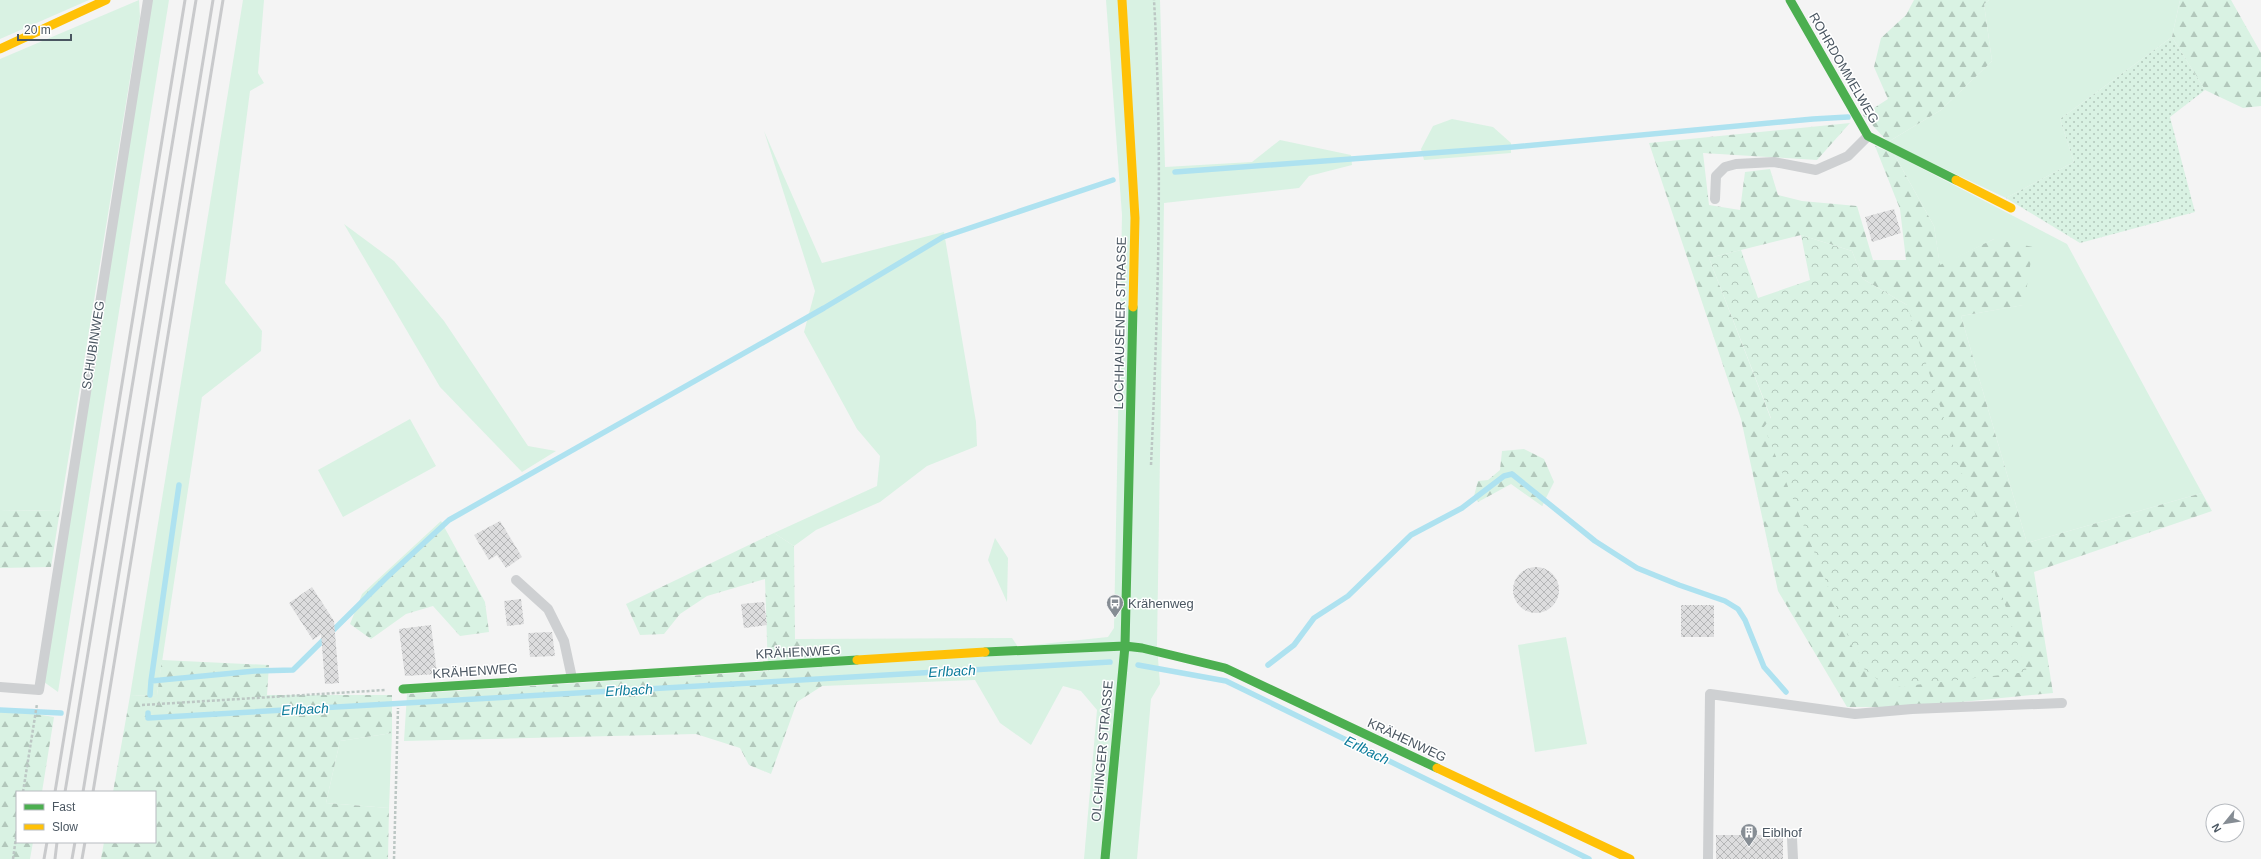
<svg xmlns="http://www.w3.org/2000/svg" width="2261" height="859" viewBox="0 0 2261 859" font-family="Arial,sans-serif">
<style>
.grass{fill:#d9f2e3}
.forest{fill:url(#forest-firs);fill-rule:evenodd}
.park{fill:url(#park-crowns)}
.garden{fill:url(#garden-dots)}
.lines{fill:none;stroke-linecap:round;stroke-linejoin:round}
.stream{stroke:#aee2f0;stroke-width:5.5}
.building{fill:url(#building-cross-hatch)}
.path{stroke:#bcc7c4;stroke-width:2.5;stroke-dasharray:3 2;stroke-linecap:butt}
.lane{stroke:#ced0d2;stroke-width:10}
.fast{stroke:#4caf50;stroke-width:9}
.slow{stroke:#ffc107;stroke-width:9}
.rail{stroke:#c9cacc;stroke-width:3}
.labels{text-anchor:middle;dominant-baseline:central;stroke-width:3;stroke-linejoin:round;paint-order:stroke}
.street-label{font-size:13px;fill:#4a5661;stroke:#fff}
.poi-label{font-size:13px;fill:#4a5661;stroke:#fff;text-anchor:start}
.water-label{font-size:14px;font-style:italic;fill:#0c7c9b;stroke:#fff}
</style>
<defs>
<pattern id="forest-firs" width="22" height="20" patternUnits="userSpaceOnUse"><rect width="22" height="20" fill="#d9f2e3"/><path d="M5 1l3.5 6h-7zM16 11l3.5 6h-7z" fill="#b2c7bb"/></pattern>
<pattern id="park-crowns" width="20" height="18" patternUnits="userSpaceOnUse"><rect width="20" height="18" fill="#d9f2e3"/><path d="M2 6a3 3 0 1 1 6 0M12 15a3 3 0 1 1 6 0" fill="none" stroke="#b2c7bb"/></pattern>
<pattern id="garden-dots" width="8" height="8" patternUnits="userSpaceOnUse"><rect width="8" height="8" fill="#d9f2e3"/><path d="M2 2h.1M6 6h.1" fill="none" stroke="#b2c7bb" stroke-width="1.8" stroke-linecap="round"/></pattern>
<pattern id="building-cross-hatch" width="8" height="8" patternUnits="userSpaceOnUse"><rect width="8" height="8" fill="#ddddde"/><path d="M0 0l8 8M0 8l8-8" fill="none" stroke="#b5b6b7"/></pattern>
</defs>
<rect width="100%" height="100%" fill="#f4f4f4"/>
<path class="grass" d="M0,0h89l-89,39z
M139,0l1,17 -80,493 -60,1v-452z
M150,0h19l-111,692 -14,-10z
M243,0h21l-6,73 6,10 -14,8 -25,192 37,48 -1,20 -59,46 -45,298 -27,1z
M1106,0h54l5,167 87,-5 28,-22 71,15 1,10 -43,11 -10,12 -135,15 -7,442 3,39 -9,15 -14,160h-53l13,-149 -16,-19 -18,-5 -32,59 -31,-22 -25,-43 -153,6v-19l286,-30 6,-9 8,-413z
M1989,0h191l-8,37 -112,82 14,43 -68,36 -118,-56 53,-32 51,-49 -8,-57z
M1452,119l41,8 18,16v10l-87,7 -3,-11 12,-23z
M764,131l58,132 122,-31 32,190 1,24 -50,20 -47,36 -64,28 -22,16 -20,-13 103,-47 3,-30 -23,-27 -53,-97 11,-41z
M1894,154l173,90 135,249 -175,50 -66,-227 62,-11 -29,-66 -54,27 -6,-40z
M344,224l50,37 50,60 84,125 28,5 -34,21 -82,-85z
M410,419l26,47 -93,51 -25,-47z
M995,538l13,20 -1,44 -19,-42z
M1566,637l21,107 -52,8 -17,-107z
M1012,638l8,12 -198,11 -27,-22z
M392,733l-3,75 -63,-5 14,-62z"/>
<path class="forest" d="M1914,0h75l-5,4 8,57 -51,49 -53,32 -25,-27 25,-16 -14,-32 7,-29 25,-23z
M2180,0h51l30,53v53l-18,2 -38,-18 -33,-53z
M1850,123l-33,37 -114,-7 6,52 31,5 5,-38 25,-3 8,26 24,6 55,5 16,54h33l-6,-51 -25,-63 19,8 40,72 6,39 54,-26 39,8 -9,58 -63,11 66,227 175,-50 10,18 -178,61 19,121 -142,14h-64l-69,-116 -37,-172 -92,-276zM1801,235l51,16 11,28 44,26 -143,122 7,-8 -62,-161z
M1524,449l20,10 10,23 -12,24 -31,-22 -33,18 -4,-6 4,-15 10,-1 12,-10 2,-19z
M60,510l-9,57 -51,1v-57z
M441,521l44,81 4,30 -29,4 -27,-30 -27,8 -35,25 -21,-15 12,-30z
M774,533l20,13 1,93 27,22v25l-25,16 -26,72 -22,-9 -9,-17 -44,-14 -292,7 3,-47 361,-23 -3,-92 -58,17 -27,18 -16,20 -24,1 -14,-31z
M162,660l107,5 -2,30h125v38l-52,8 -14,62 63,5 -1,51h-287l3,-17h51v-50h-42l17,-96 27,-1z
M0,708l54,9 -12,75h-25v50h16l-3,17h-30z"/>
<path class="park" d="M1801,235l51,16 11,28 44,26 120,367 -138,16 -29,-22 -96,-239 7,-9 -62,-160 32,-8 17,48 52,-18z"/>
<path class="garden" d="M2172,37l33,53 -35,27 25,95 -115,31 -74,-45 68,-36 -14,-43z"/>
<g class="lines">
<path class="stream" d="M1175,172l338,-25 300,-28 35,-2
M1138,665l88,16 363,178
M1268,665l26,-20 20,-27 34,-22 63,-61 51,-27 42,-32 8,-2 83,67 42,27 42,17 46,16 13,8 7,11 19,47 22,25
M151,681l28,-196
M150,695l1,-14 104,-10 38,-1 93,-92 63,-58 375,-212 119,-71 170,-57
M0,710l61,3
M148,713v5l962,-56"/>
</g>
<path class="building" d="M1894,209l7,24 -29,9 -7,-25z
M500,521l22,36 -16,11 -9,-13 -8,5 -15,-25z
M1513 590a23 23 0 1 1 46 0a23 23 0 1 1-46 0Z
M312,587l22,34 5,62 -14,1 -4,-50 -8,6 -24,-37z
M521,599l3,25 -17,2 -3,-25z
M764,602l3,23 -23,3 -3,-24z
M1681,605h33v32h-33z
M431,625l6,49 -32,2 -6,-47z
M552,632l3,24 -25,1 -2,-24z
M1716,835h67v24h-67z"/>
<g class="lines">
<path class="path" d="M1151,465c7,-155 12,-310 3,-465
M142,705l243,-15
M23,792l14,-88
M13,859l4,-29
M394,859l4,-151"/>
<path class="lane" d="M1715,199l1,-23 9,-9 11,-3 38,-2 42,8 32,-14 20,-20
M516,580l32,29 16,32 8,37
M0,687l39,3 109,-690
M1792,838l1,21
M1708,859l2,-165 145,20 57,-5 150,-6"/>
<path class="fast" d="M1790,0l78,136 88,44
M985,652l140,-6 17,2 83,20 212,100
M403,689l454,-29
M1105,859l20,-213 8,-339"/>
<path class="slow" d="M1122,0l13,218 -2,89
M0,49l106,-49
M1956,180l55,28
M857,660l128,-8
M1437,768l193,91"/>
<path class="rail" d="M55,792l130,-792
M65,792l131,-792
M83,792l130,-792
M93,792l130,-792
M44,859l3,-17
M55,859l2,-17
M72,859l3,-17
M82,859l3,-17"/>
</g>
<defs>
<g id="bus-pin" transform="scale(0.9)"><path d="M0 17L-7.5 6A9.5 9.5 0 1 1 7.5 6Z" fill="#868d94" stroke="#fff"/><path d="M-5-6H5V4H4V6H2V4H-2V6H-4V4H-5ZM-3.5-4V0h7V-4ZM-3.5 1.2v1.5H-2V1.2ZM2 1.2v1.5H3.5V1.2Z" fill="#fff"/></g>
<g id="building-pin" transform="scale(0.9)"><path d="M0 17L-7.5 6A9.5 9.5 0 1 1 7.5 6Z" fill="#868d94" stroke="#fff"/><path d="M-4-6H4V6H1V3H-1V6H-4ZM-2.5-4.3h1.7v1.8h-1.7ZM.8-4.3h1.7v1.8H.8ZM-2.5-1h1.7V.8h-1.7ZM.8-1h1.7V.8H.8Z" fill="#fff"/></g>
</defs>
<g fill-rule="evenodd">
<use href="#bus-pin" x="1115" y="603"/>
<use href="#building-pin" x="1749" y="832"/>
</g>
<g class="labels">
<g class="street-label">
<text transform="translate(1844 68) rotate(60)">ROHRDOMMELWEG</text>
<text transform="translate(1120 323) rotate(-89)">LOCHHAUSENER STRASSE</text>
<text transform="translate(93 345) rotate(-81)">SCHUBINWEG</text>
<text transform="translate(798 652) rotate(-3)">KRÄHENWEG</text>
<text transform="translate(475 671) rotate(-4)">KRÄHENWEG</text>
<text transform="translate(1407 740) rotate(25)">KRÄHENWEG</text>
<text transform="translate(1102 751) rotate(-85)">OLCHINGER STRASSE</text>
</g>
<g class="poi-label">
<text x="1128" y="603">Krähenweg</text>
<text x="1762" y="832">Eiblhof</text>
</g>
<g class="water-label">
<text transform="translate(952 671) rotate(-3)">Erlbach</text>
<text transform="translate(629 690) rotate(-3)">Erlbach</text>
<text transform="translate(305 709) rotate(-3)">Erlbach</text>
<text transform="translate(1367 750) rotate(26)">Erlbach</text>
</g>
</g>
<rect x="16" y="791" width="140" height="52" fill="#ffffff" stroke="#b7bbc0"/>
<rect x="24" y="804" width="20" height="6" fill="#4caf50" stroke="#b7bbc0"/>
<text x="52" y="811" font-size="12" fill="#4a5661">Fast</text>
<rect x="24" y="824" width="20" height="6" fill="#ffc107" stroke="#b7bbc0"/>
<text x="52" y="831" font-size="12" fill="#4a5661">Slow</text>
<g transform="translate(2225 823) rotate(240)"><circle r="19" fill="#ffffff" stroke="#b7bbc0"/>
<path d="M0-3L7 15L0 10L-7 15Z" fill="#868d94"/>
<text y="-6" font-size="11" font-weight="bold" text-anchor="middle" fill="#4a5661">N</text>
</g>
<path d="M18 34v6h53v-6" fill="none" stroke="#4a5661" stroke-width="2"/>
<text x="24" y="34" font-size="12" fill="#4a5661" stroke="#ffffff" stroke-width="3" paint-order="stroke">20 m</text>
</svg>
